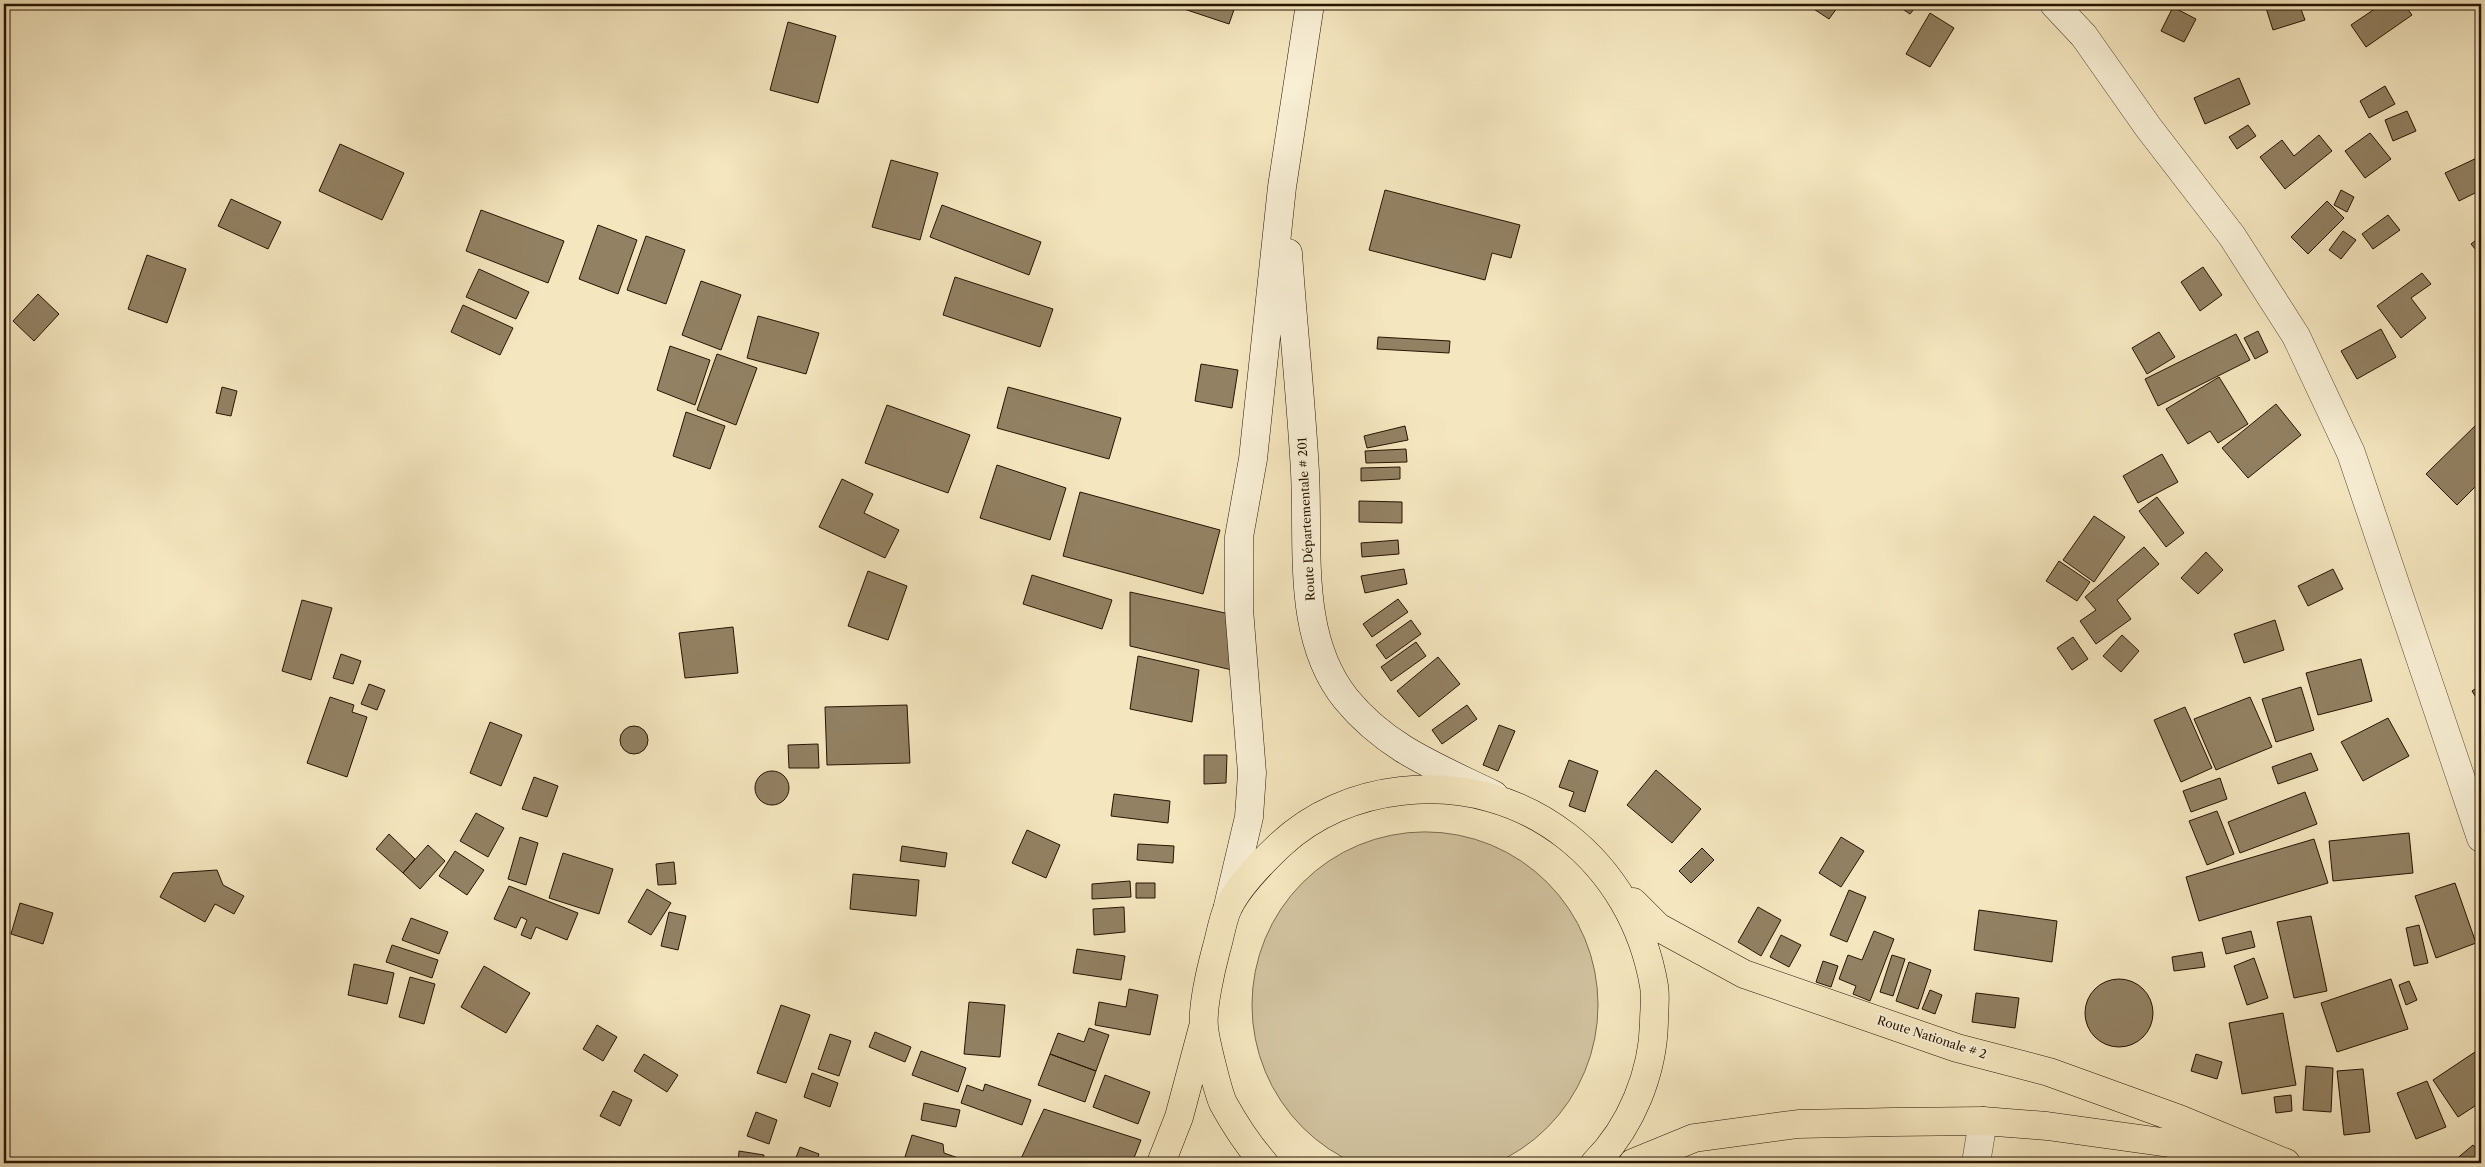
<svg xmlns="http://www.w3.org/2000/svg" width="2485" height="1167" viewBox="0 0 2485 1167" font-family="'Libre Caslon Text',serif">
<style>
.green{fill:#d1c29f;stroke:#7c6b50}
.building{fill:#928163;stroke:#271400}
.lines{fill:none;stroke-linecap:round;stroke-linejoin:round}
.minor-casing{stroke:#5a4830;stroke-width:29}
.tertiary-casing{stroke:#5a4830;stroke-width:29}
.secondary-casing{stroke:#271400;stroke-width:29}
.primary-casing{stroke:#271400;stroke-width:29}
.minor{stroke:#f8efd5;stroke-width:28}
.tertiary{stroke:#f8efd5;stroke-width:28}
.secondary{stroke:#f8efd5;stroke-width:28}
.primary{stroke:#f4e6bf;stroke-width:28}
.labels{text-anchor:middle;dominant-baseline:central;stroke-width:4;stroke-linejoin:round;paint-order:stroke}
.street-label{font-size:12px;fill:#271400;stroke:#f8efd5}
</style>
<rect width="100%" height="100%" fill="#f4e6bf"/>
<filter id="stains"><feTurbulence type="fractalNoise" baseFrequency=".004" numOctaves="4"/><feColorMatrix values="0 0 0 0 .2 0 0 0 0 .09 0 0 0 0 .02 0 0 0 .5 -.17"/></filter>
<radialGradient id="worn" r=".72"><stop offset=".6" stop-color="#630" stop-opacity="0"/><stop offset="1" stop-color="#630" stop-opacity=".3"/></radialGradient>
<path class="green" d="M1252 1005a173 173 0 1 1 346 0a173 173 0 1 1-346 0Z"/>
<path class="building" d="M1169,4h67l-7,20z
M1806,4h34l-11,15z
M1895,4h23l-8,10z
M2280,4h19l6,16 -32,10 -7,-22z
M2382,4h22l8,11 -46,32 -15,-22z
M2173,7l23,12 -12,23 -23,-11z
M1930,13l24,15 -24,39 -24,-13z
M788,22l48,14 -18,67 -48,-13z
M2239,78l11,26 -45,20 -11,-26z
M2385,86l10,18 -26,14 -9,-17z
M2407,111l9,20 -23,10 -8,-21z
M2248,125l8,11 -19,13 -8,-12z
M2370,133l21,26 -26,19 -20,-27z
M2319,135l13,16 -47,38 -25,-32 22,-17 12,16z
M340,144l64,29 -22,47 -63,-29z
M2481,156v34l-22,11 -14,-28z
M891,160l47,13 -18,67 -48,-13z
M1385,190l135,35 -9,33 -19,-5 -7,27 -116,-30z
M2341,190l13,7 -7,15 -13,-7z
M231,199l50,23 -13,27 -50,-23z
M2327,201l17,17 -36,36 -17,-17z
M942,205l99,37 -12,33 -99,-38z
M481,210l83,31 -16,42 -82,-32z
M2388,215l12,15 -27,19 -11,-15z
M598,225l39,15 -19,54 -39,-15z
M2343,231l13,9 -15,19 -12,-9z
M646,236l39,14 -19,54 -39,-14z
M2480,237l1,1v18l-10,-12z
M147,255l39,14 -19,54 -39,-14z
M2203,267l19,28 -22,16 -19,-29z
M479,269l50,23 -13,27 -50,-22z
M2422,273l9,11 -20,14 15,20 -25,20 -24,-32z
M955,277l98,32 -13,38 -97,-32z
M701,281l40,14 -20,55 -39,-15z
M38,294l21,20 -25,27 -21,-20z
M463,305l50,23 -13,27 -49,-23z
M758,316l61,17 -13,41 -59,-16z
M2381,329l15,28 -39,22 -16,-28z
M2258,331l10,21 -13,7 -11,-21z
M2159,332l16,25 -28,17 -15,-26z
M2236,334l14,26 -92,46 -13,-27z
M1378,337l72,4 -1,12 -72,-4z
M670,346l40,14 -15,45 -38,-15z
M717,354l40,14 -21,57 -39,-15z
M1201,364l37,6 -6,38 -37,-7z
M2219,377l29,47 -30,19 -8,-12 -22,13 -22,-35z
M222,387l15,4 -6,25 -15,-3z
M1008,387l113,31 -12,41 -112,-31z
M2276,404l25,31 -53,43 -26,-30z
M887,405l83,30 -22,58 -83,-30z
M686,412l39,14 -15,43 -37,-13z
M2481,420v61l-24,24 -31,-31z
M1405,426l3,14 -41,8 -3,-12z
M1406,449l1,13 -41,1 -1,-12z
M2162,454l16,28 -40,21 -15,-27z
M997,465l69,23 -16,52 -70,-22z
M1400,467v12l-39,2v-13z
M842,479l31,15 -9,19 35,17 -14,28 -66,-31z
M1080,492l140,38 -17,64 -140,-38z
M2157,497l27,36 -18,14 -27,-36z
M1359,501l43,1v21l-43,-1z
M2094,516l31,21 -31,45 -31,-22z
M1398,540l1,14 -37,3 -1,-14z
M2144,547l15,17 -42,36 14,19 -35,25 -16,-23 16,-11 -11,-13z
M2206,552l17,18 -25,24 -17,-16z
M2059,561l31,21 -13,19 -31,-20z
M1404,569l3,15 -42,9 -4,-17z
M2333,569l10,20 -35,17 -10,-20z
M868,571l39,15 -19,54 -40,-14z
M1032,575l80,25 -10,29 -79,-25z
M1130,592l104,23 -2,55 -102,-24z
M1398,599l10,13 -36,25 -9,-13z
M302,600l30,8 -21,72 -29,-9z
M1411,620l10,14 -35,25 -10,-14z
M2275,620l9,30 -40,13 -10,-29z
M733,627l5,46 -53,5 -6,-45z
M2122,635l17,16 -18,21 -18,-16z
M2073,637l15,22 -16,11 -15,-22z
M1416,642l10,14 -35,25 -10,-14z
M341,654l20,7 -8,23 -20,-6z
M1138,656l61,14 -7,52 -62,-13z
M1438,657l22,27 -41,33 -22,-26z
M2361,659l11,42 -54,14 -12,-42z
M369,684l16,6 -8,20 -16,-6z
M2481,685v20l-9,-14z
M2301,687l13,43 -38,12 -14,-43z
M330,697l24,8 -2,7 15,5 -20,60 -40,-14z
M2250,697l22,50 -56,23 -22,-51z
M907,705l3,58 -83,2 -2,-58z
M1467,705l10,14 -35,25 -10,-14z
M2185,707l27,61 -31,14 -27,-62z
M2388,718l21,38 -46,25 -22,-39z
M490,722l32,13 -21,51 -31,-13z
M1499,725l16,6 -17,40 -15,-6z
M620 740a14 14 0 1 1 28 0a14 14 0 1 1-28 0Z
M818,744l1,24h-30l-1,-23z
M2311,753l7,17 -40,14 -6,-17z
M1204,755h23l-1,28 -22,1z
M1569,760l29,11 -13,41 -16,-6 5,-14 -15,-5z
M1656,770l45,39 -29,34 -45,-38z
M755 788a17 17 0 1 1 34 0a17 17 0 1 1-34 0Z
M534,777l24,9 -11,31 -25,-8z
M2220,778l7,21 -36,13 -8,-21z
M2305,792l12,32 -77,29 -12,-31z
M1114,794l56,7 -2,22 -57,-7z
M2217,811l17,43 -27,11 -18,-44z
M476,813l28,15 -16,29 -28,-16z
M1027,830l33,15 -14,33 -34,-15z
M2409,833l4,40 -80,8 -4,-40z
M389,834l26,25 -12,14 -27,-24z
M520,837l18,6 -12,42 -18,-6z
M1841,837l23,14 -23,36 -22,-14z
M2314,839l14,44 -129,38 -13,-44z
M1138,844l36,2 -1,17 -36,-3z
M428,845l17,16 -25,28 -17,-16z
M902,846l45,7 -2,14 -45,-6z
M1702,848l12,12 -23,23 -12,-12z
M455,851l29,19 -17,25 -28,-19z
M563,853l50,16 -14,45 -50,-16z
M674,862l2,22 -18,1 -2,-21z
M217,870l6,15 21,11 -10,18 -19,-10 -10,18 -45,-25 13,-24z
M853,874l66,6 -3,36 -66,-7z
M1130,881l1,16 -39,2v-15z
M1136,883h19v15h-19z
M2455,883l21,60 -40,15 -21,-62z
M509,886l69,27 -11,27 -31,-13 -5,12 -10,-4 6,-15 -6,-3 -5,11 -22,-9z
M647,889l24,14 -20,32 -23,-13z
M1849,890l17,7 -19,45 -17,-7z
M20,903l33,10 -10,31 -32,-10z
M1124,907l1,25 -31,3 -1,-26z
M1758,907l23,13 -20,36 -23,-14z
M1979,910l78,11 -5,41 -78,-12z
M669,912l17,4 -8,34 -17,-4z
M2311,916l16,75 -33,7 -17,-76z
M411,918l37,14 -9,22 -37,-14z
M2419,925l9,38 -14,3 -8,-38z
M1874,931l20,8 -24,62 -17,-7 3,-8 -17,-7 9,-24 14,5z
M2251,931l4,16 -29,7 -4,-16z
M1781,935l20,10 -12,22 -19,-10z
M392,945l46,15 -6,18 -46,-16z
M1077,949l48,7 -4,24 -48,-7z
M2202,952l3,15 -31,4 -2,-14z
M1892,955l13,4 -12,37 -13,-4z
M2254,958l14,40 -21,7 -13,-39z
M1823,961l15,5 -7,21 -15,-5z
M1909,962l22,8 -13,39 -22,-8z
M354,964l40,9 -7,31 -39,-9z
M484,966l46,27 -24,40 -45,-26z
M410,977l25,7 -11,40 -25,-7z
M2085 1013a34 34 0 1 1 68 0a34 34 0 1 1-68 0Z
M2391,979l17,50 -71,23 -16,-49z
M2409,981l8,19 -11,5 -7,-20z
M1129,989l29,6 -8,40 -55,-10 4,-23 27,5z
M1930,990l12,5 -7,19 -13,-5z
M1976,993l43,5 -4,30 -43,-6z
M969,1002l36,3 -5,52 -36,-3z
M781,1005l29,10 -24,68 -29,-10z
M2283,1013l13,72 -54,9 -13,-71z
M597,1025l20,12 -14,24 -20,-12z
M1089,1028l20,7 -13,36 -46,-17 8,-21 26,9z
M875,1032l36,15 -6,15 -36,-15z
M830,1034l21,7 -12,35 -21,-7z
M2481,1048v54l-23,15 -25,-37z
M921,1051l45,17 -8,24 -46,-17z
M644,1054l34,21 -11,17 -33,-21z
M1050,1054l46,17 -11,31 -47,-17z
M2196,1054l26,8 -5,17 -26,-8z
M2306,1066l27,2 -2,44 -28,-2z
M2363,1069l7,63 -26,3 -7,-64z
M812,1073l26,10 -8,24 -26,-10z
M1105,1075l45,17 -12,32 -45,-17z
M2427,1081l19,46 -30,12 -19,-46z
M985,1084l46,16 -9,25 -61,-22 6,-18 16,6z
M613,1091l19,9 -12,26 -20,-10z
M2291,1095l1,16 -16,2 -2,-16z
M924,1103l36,7 -4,17 -35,-7z
M1044,1109l97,31 -9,23h-113z
M756,1112l21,8 -8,24 -22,-8z
M912,1135l31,9 1,9 17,6 -1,4h-57z
M2473,1145l8,9v9h-25l-2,-2z
M800,1147l19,7 -3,9h-22z
M739,1151l25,4 -1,8h-25z"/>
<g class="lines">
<g class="minor-casing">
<path id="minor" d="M1976,1163l7,-42"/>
</g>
<g class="tertiary-casing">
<path id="tertiary" d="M2054,4l30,32 64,91 84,109 64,100 55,117 130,385"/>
</g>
<g class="secondary-casing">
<path id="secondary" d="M1288,253c5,73 13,146 17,219 4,75 -9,165 41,227 41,50 91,68 148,96
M1228,906l21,-89 3,-44 -13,-164v-72l14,-78 29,-272 28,-183"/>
</g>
<g class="primary-casing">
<path id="primary" d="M1633,902l25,25 86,47 213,74 92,24 130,47 107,44
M1161,1163l18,-46 24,-90
M1264,1163c-15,-17 -30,-40 -41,-60 -5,-11 -18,-63 -19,-76 -2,-19 7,-58 12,-77 4,-13 6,-28 11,-40 9,-21 36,-49 53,-65 33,-31 76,-49 121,-54 126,-15 232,71 253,195 2,11 0,25 0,36 -1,51 -23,105 -59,141
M1633,1163l61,-25 104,-14 94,-2 91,-1 64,5 187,26"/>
</g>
<use href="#minor" class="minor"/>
<use href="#tertiary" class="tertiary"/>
<use href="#secondary" class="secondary"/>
<use href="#primary" class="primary"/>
</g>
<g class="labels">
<g class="street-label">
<text transform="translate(1306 519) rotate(-93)">Route Départementale # 201</text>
<text transform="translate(1932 1037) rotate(18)">Route Nationale # 2</text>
</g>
</g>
<rect width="2485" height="1167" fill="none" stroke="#f4e6bf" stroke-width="20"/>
<rect x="5" y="5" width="2475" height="1157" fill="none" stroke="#271400" stroke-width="2.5"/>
<rect x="10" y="10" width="2465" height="1147" fill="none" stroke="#271400"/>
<rect width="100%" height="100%" filter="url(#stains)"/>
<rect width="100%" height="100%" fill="url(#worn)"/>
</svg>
